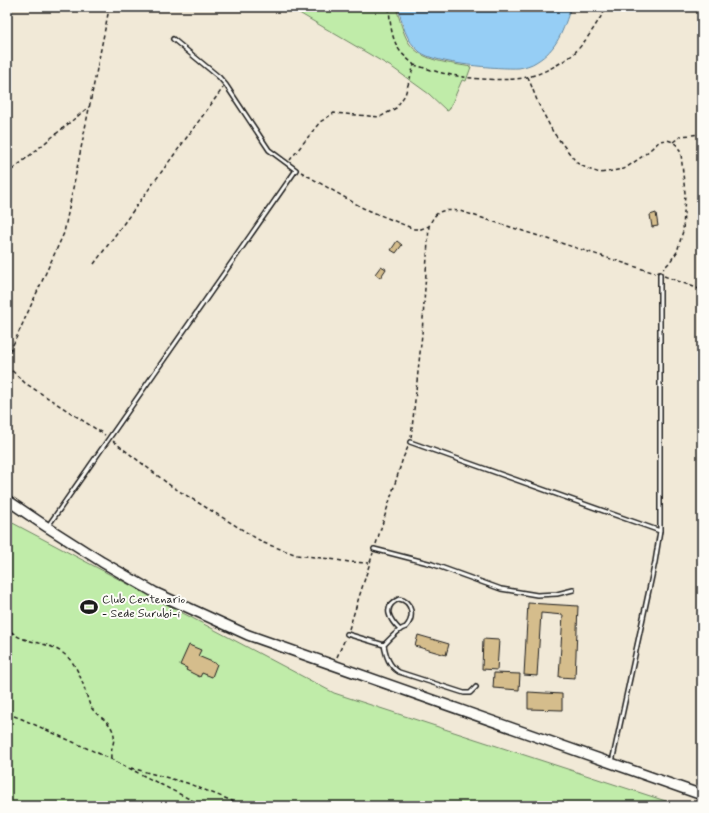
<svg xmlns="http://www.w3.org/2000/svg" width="709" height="813" viewBox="0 0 709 813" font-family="Mynerve,sans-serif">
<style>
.green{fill:#c0eca9;stroke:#6e8462}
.water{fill:#96cef5;stroke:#65879e}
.building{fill:#d5bd8c;stroke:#1c1c1c}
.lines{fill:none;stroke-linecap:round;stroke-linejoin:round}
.lane-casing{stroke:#1c1c1c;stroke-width:6}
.secondary-casing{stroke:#1c1c1c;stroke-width:12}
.path{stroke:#1c1c1c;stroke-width:1.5;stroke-dasharray:4 3;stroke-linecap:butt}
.lane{stroke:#fdfcf7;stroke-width:3}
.secondary{stroke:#fdfcf7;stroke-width:9}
.labels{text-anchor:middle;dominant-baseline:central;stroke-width:4;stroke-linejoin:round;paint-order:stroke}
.poi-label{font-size:12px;fill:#1c1c1c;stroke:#fdfcf7;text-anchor:start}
</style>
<rect width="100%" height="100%" fill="#f1e9d7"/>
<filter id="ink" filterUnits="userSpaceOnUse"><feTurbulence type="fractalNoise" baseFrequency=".025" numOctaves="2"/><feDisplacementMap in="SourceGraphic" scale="8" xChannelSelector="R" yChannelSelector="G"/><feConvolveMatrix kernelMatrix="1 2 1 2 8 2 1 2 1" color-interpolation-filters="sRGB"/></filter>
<g filter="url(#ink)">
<path class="green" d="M289,7h107c3,10 7,27 13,36 13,19 42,20 62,24l-5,14 -4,-1 -13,30 -2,1 -18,-17 -36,-26z
M7,520l327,173 347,113h-674z"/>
<path class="water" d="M398,7h173c-8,23 -13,42 -35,55 -4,3 -12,5 -17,6 -20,1 -84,-4 -99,-16 -14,-11 -18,-28 -22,-45z"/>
<path class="building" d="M656,213l2,13 -6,1 -2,-12z
M397,241l5,4 -6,8 -5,-3z
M381,266l5,3 -6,9 -5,-4z
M528,603l50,3 -3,72 -16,-1 4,-62 -22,-2 -4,63 -13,-1z
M418,635l31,9 -3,11 -31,-9z
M483,639l16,1 -2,30 -15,-1z
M189,645l12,5 -3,6 19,8 -5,13 -10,-4 -2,4 -14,-7 1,-2 -7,-3z
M494,673l26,1 -1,16 -26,-2z
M528,692l34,2v16l-34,-1z"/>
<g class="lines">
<g class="lane-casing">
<path id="lane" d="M410,442l250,89
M48,526l248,-356 -27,-20 -43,-65 -7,-8 -46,-38
M374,549l58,15 69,25 36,6 20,-1 16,-4
M347,634l37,11c5,-5 10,-11 16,-15 2,-2 4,-2 6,-3 9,-10 6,-26 -7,-28 -18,8 -9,21 1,31
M384,645c2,11 5,21 15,27l65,21h6l6,-6
M612,762l43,-200 5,-31v-257"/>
</g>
<g class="secondary-casing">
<path id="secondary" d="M7,500l40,27 55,35 52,30 94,43 454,160"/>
</g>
<path class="path" d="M414,65c12,3 25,8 38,10 18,4 57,7 75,2 13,-2 33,-13 44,-21 15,-13 25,-32 36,-49
M528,77l10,26 15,29 24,31 11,6 12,4 24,-4 19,-13 17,-15 7,-1 6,2 5,4 3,8 4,39 -2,38 -6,21 -8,11 -6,6
M673,142l8,-6 21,-2
M290,160l30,-38 14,-9 46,4 16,-9 9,-13 9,-30c-5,-5 -10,-9 -14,-14 -9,-12 -10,-30 -11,-44
M301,172l62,36 51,21h7l8,-3
M7,174l83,-68
M94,264l129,-176
M664,276l38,14
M7,358l57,-125 44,-219 -1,-7
M7,366l18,17 80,52
M411,438l11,-104 7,-108c8,-18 14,-16 31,-15l195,62
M113,441l58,45 93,57 33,12 33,4 19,3 20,1
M376,544l27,-86 5,-11
M7,626c9,17 33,14 49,23 17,8 23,23 29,41 2,5 3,12 6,17 7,12 19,11 23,28 1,6 -4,16 -3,24
M349,629l24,-76
M337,657l8,-18
M7,716h7l8,3 89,40 92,47
M131,768l56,15 58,23
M7,805l2,1"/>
<use href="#lane" class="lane"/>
<use href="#secondary" class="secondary"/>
</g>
</g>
<defs>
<g id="stadium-bare" transform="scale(1.38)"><path d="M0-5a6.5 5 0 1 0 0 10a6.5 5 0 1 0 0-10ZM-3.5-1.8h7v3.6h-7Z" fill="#1c1c1c" stroke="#fdfcf7" stroke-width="2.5" paint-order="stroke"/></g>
</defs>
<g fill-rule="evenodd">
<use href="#stadium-bare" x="89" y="607"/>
</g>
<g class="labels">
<g class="poi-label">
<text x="102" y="600">Club Centenario<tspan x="102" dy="14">- Sede Surubi-i</tspan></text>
</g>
</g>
<rect width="709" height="813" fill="none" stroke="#fdfcf7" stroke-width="24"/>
<rect x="12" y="12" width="685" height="789" fill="none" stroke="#1c1c1c" stroke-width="1.5" filter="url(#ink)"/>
</svg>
